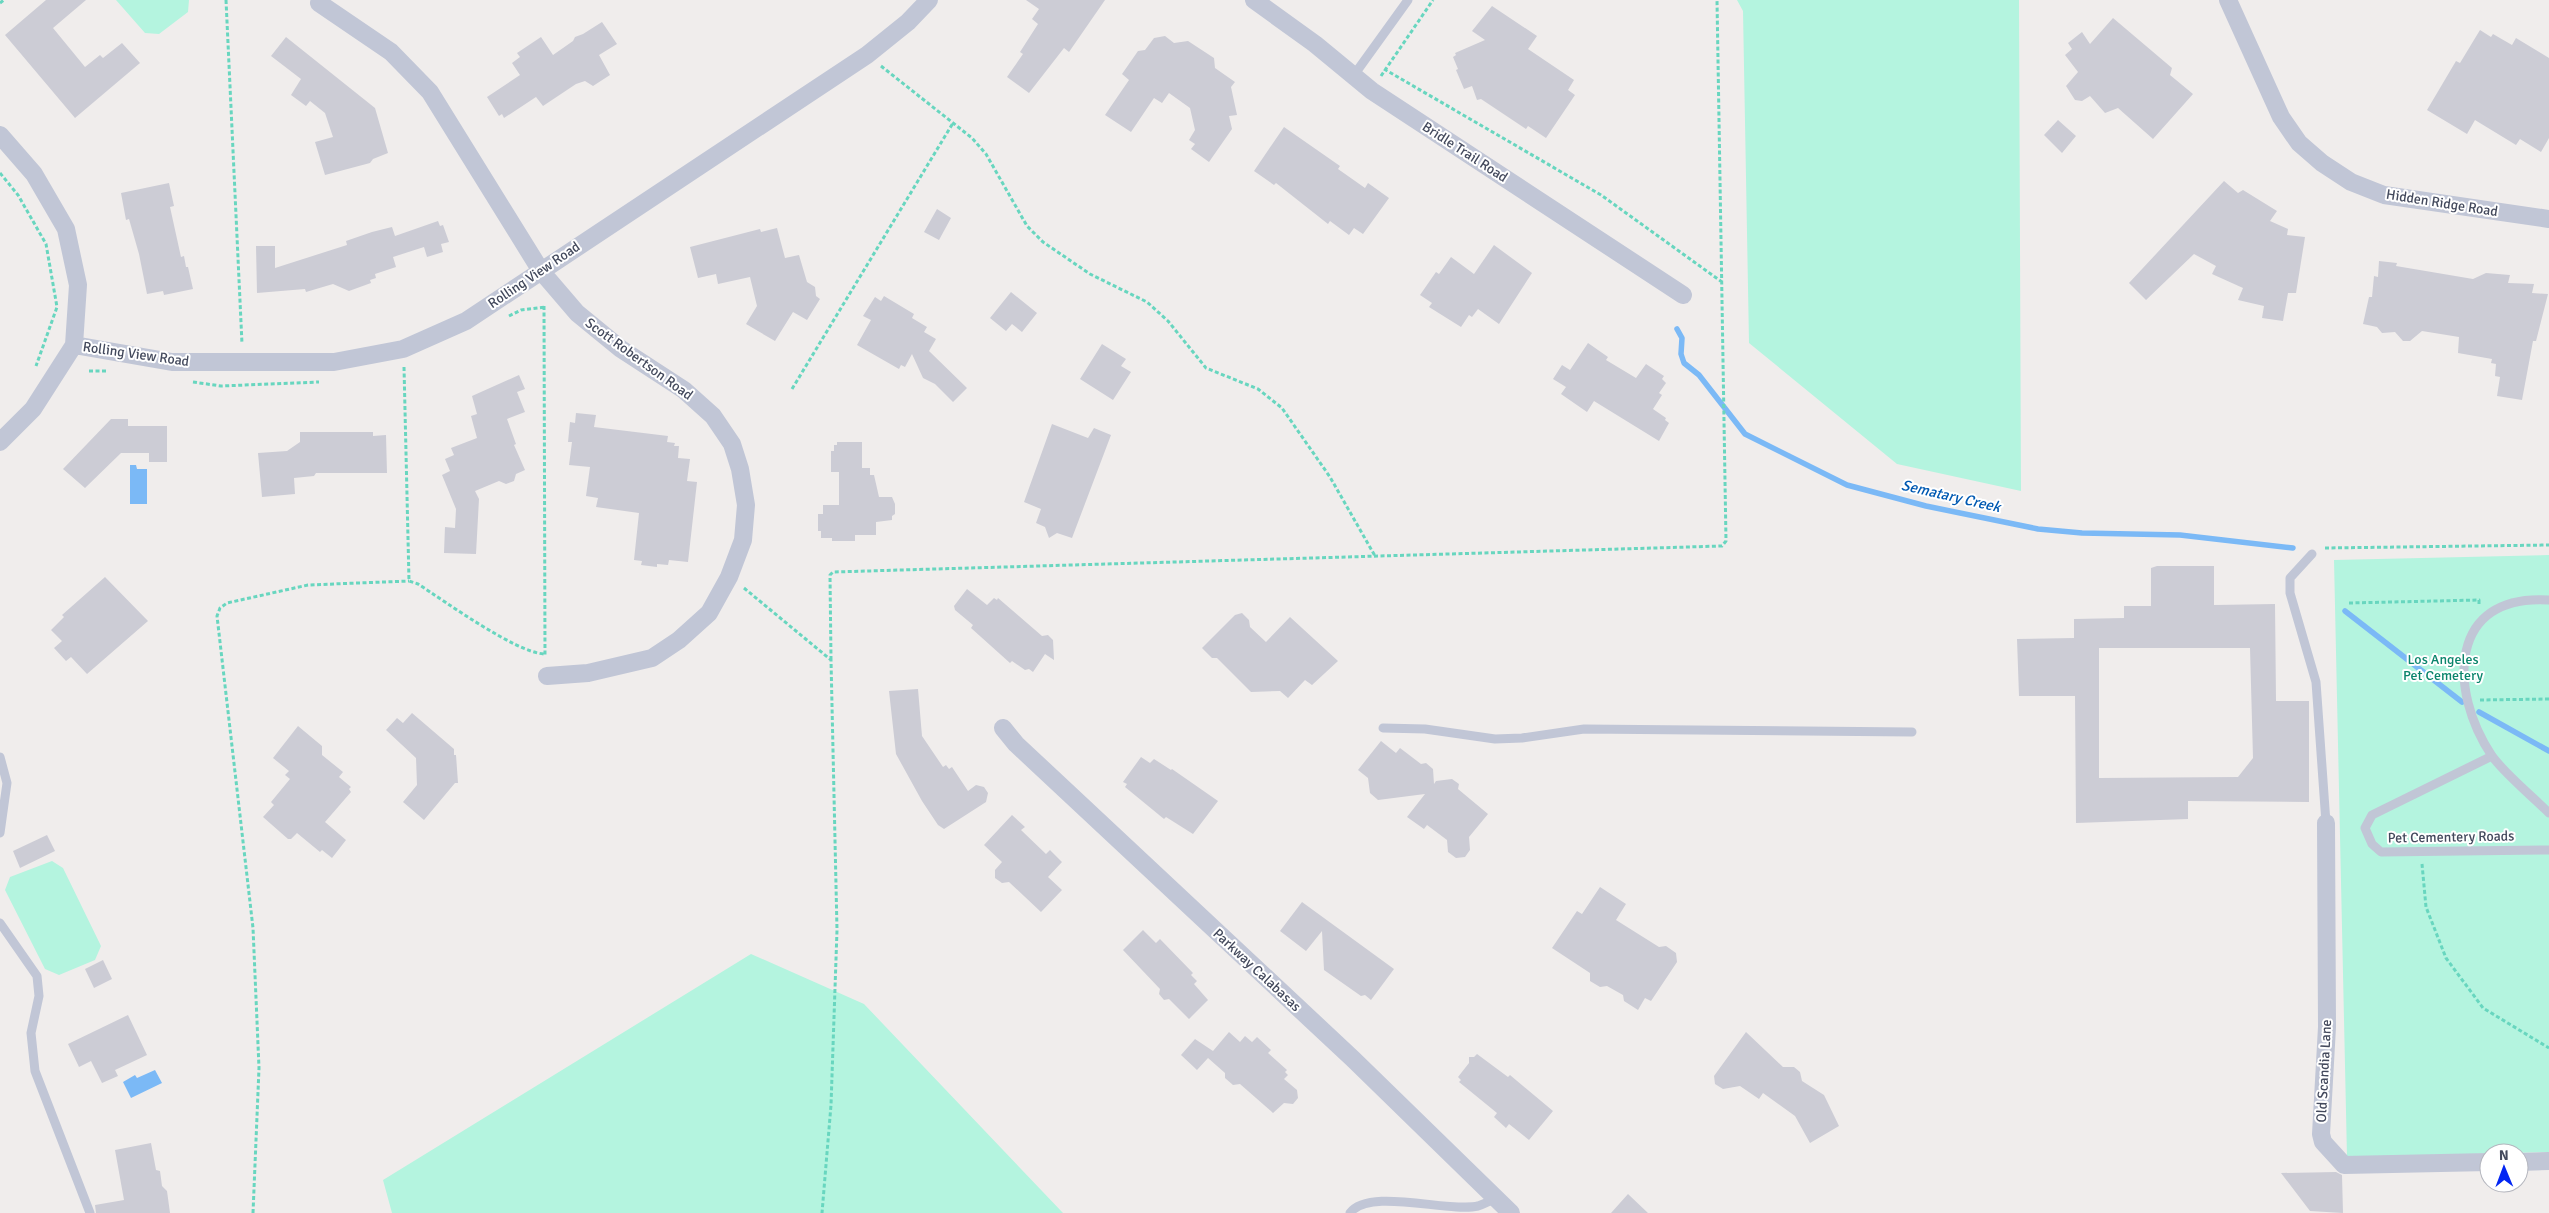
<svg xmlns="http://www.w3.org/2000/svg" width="2549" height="1213" viewBox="0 0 2549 1213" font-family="Signika,sans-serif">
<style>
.green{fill:#b4f4df}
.water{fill:#7bb9f6}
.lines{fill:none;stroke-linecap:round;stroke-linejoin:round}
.stream{stroke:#7bb9f6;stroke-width:5.5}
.building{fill:#ccccd5;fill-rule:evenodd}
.path{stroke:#68d6bf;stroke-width:3;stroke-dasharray:4 2.5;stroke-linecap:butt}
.lane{stroke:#c1c6d6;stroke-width:9}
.street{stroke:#c1c6d6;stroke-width:18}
.labels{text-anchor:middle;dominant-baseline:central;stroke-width:4;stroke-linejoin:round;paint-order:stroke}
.street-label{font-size:14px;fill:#43495c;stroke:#fff}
.park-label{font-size:14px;fill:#0b856c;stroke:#fff}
.water-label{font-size:15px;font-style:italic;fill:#0059b2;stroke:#fff}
</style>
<rect width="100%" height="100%" fill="#f0edec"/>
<path class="green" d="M116,0h73l-1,12 -29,22 -14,-1z
M1737,0h282l2,491 -124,-27 -148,-121 -6,-332z
M2549,555v597l-202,5 -13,-597z
M52,861l11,7 38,78 -6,14 -36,15 -14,-6 -40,-79 5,-13z
M751,954l113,50 199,209h-671l-9,-33z"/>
<path class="water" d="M130,465h6l1,4h10v35h-17z
M155,1070l7,13 -31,15 -8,-16 12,-7 2,3z"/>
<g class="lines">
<path class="stream" d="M1677,329l5,9 -1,16 3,9 15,12 46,59 102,51 79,21 112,23 44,4 98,2 113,13
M2345,611l117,91
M2479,712l70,39"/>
</g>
<path class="building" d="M46,0h40l-33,28 32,39 15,-12 3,3 19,-15 18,20 -65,55 -70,-83z
M1026,0h79l-36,52 -5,-4 -35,45 -22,-16 16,-23 -3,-2 18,-28 -6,-5 7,-10z
M1492,6l45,30 -9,13 46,31 -6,10 7,5 -29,43 -18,-12 -2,3 -45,-30 -4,1 -5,-14 -8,3 -8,-19 2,-1 -5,-12 3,-2 -1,-2 30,-13 -13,-9z
M2113,18l59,50 -2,7 23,19 -40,45 -35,-31 -13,5 -15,-17 -8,5 -7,-1 -9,-14 12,-14 -13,-17 7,-6 -4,-6 14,-11 8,12z
M602,22l15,22 -18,11 11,20 -17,11 -8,-5 -9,3 -33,22 -7,-9 -32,21 -2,-4 -3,2 -12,-19 33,-22 -8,-12 8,-6 -3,-4 24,-16 12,18 20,-14 2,-4 8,-3z
M2480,30l11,7 2,-3 19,11 4,-7 33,20v80l-8,14 -21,-13 -4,6 -41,-25 -8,14 -40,-24 29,-49 4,2z
M1165,36l9,7 14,-2 26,17 1,10 20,14 -4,5 6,28 -8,1 3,13 -23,33 -18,-13 4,-5 -6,-4 6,-10 -5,-22 -21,-15 -7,10 -8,-5 -23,34 -26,-17 24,-35 -7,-6 16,-23 7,-1 9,-12z
M286,37l89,71 13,45 -15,6 -3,4 -45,12 -10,-33 18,-5 -8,-24 -15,-12 -4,5 -15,-11 10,-16 -30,-23z
M2058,120l18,16 -14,17 -18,-18z
M1284,127l56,39 -2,3 27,19 3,-5 21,15 -26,36 -9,-6 -5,7 -19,-14 -2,3 -52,-41 -2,2 -20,-14z
M2224,181l14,12 5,-3 34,21 -7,10 18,8 -1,6 18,2 -9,56h-8l-5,28 -21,-3 2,-12 -26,-6 5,-12 -31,-14 4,-8 -22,-12 -48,46 -17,-17z
M169,183l5,23 -4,1 11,50 3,-1 2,11h2l5,22 -29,6 -1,-4 -16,3 -8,-40 -10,-35 -3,1 -5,-27z
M937,209l14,9 -12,22 -15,-8z
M438,221l2,5 3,-1 6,17 -8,2 2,8 -16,5 -3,-10 -31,10 3,10 -21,7 1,4 -6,2 1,3 -22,8 -16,-7 -27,8 -1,-3 -48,4 -1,-47h19v22l72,-23 -1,-4 26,-9 20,-5 3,9z
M777,228l8,30 14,-3 8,27 8,5 1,9 4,3 -13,21 -14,-8 -18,29 -29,-17 11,-18 -7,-29 -32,7 -2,-10 -18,4 -8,-31 70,-18 1,3z
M1494,245l38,28 -33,51 -21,-15 -6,8 -3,-2 -8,12 -32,-20 3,-4 -12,-8 16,-23 3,2 12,-17 23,17z
M2379,261l18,2 -1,3 77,13 13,-6 24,2 -2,8 26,1 -2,9 16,1 -12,47h-3l-11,59 -25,-4 3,-19 -5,-1 1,-12 -5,-1 1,-4 -34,-6 1,-16 -37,-6 -12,10h-7l-8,-9 -13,1 -5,-6 -14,-3 6,-27h3l2,-21 4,1z
M1011,292l26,21 -15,19 -10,-8 -6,7 -16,-13z
M884,296l30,18 -2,4 15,9 -3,5 12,7 -7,12 38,37 -14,14 -18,-18 -12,-6 -11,-24 -7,13 -4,-2 -2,4 -42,-24 14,-25 -8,-4 12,-19 6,4z
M1588,343l20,14 -2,3 30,18 10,-14 18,12 -2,3 4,4 -7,10 3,2 -9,14 13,9 -1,2 4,3 -10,18 -65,-40 -7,11 -26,-18 5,-7 -13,-8 9,-14 8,5z
M1102,344l24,15 -5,7 10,6 -18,28 -33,-21z
M519,375l6,14 -8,3 8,20 -18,7 9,25 -2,1 11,25 -9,4 -2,7 -8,3 -7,-3 -24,10 4,8 -3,55 -32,-1 1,-26 10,1 1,-19 -14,-34 8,-4 -5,-12 9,-4 -3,-7 26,-10 -6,-22 6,-2 -5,-18z
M576,413l20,2 -2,12 74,9 -1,6 8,1 -1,3h5l-1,12 12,1 -3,22 10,1 -9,80 -19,-2 -1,5 -11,-1v3l-16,-2 1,-4 -8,-1 5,-47 -43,-6 2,-9 -12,-2 4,-29 -21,-2 3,-23h-4l2,-20 5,1z
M111,419h17v7h39v36h-18v-9h-28l-36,35 -22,-19z
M1052,424l36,14 6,-10 17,7 -39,103 -15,-5 -8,5 -4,-11 -9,-4 5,-14 -17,-7z
M300,432h73v4l13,-1 1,38h-71l-2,3 -20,2 1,16 -33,3 -4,-44 29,-2 13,-9z
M837,442h25v26h8v7h4l5,22h13l3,7v10l-3,2v4l-16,2v13h-21v6h-23v-3h-11v-7h-3v-17h5v-9h16v-33h-8v-21h3v-6h3z
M2157,566h57v39l61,-1 1,97h33v101l-121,-1v18l-112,4 -1,-127h-56l-2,-57 57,-1v-19l50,-1v-12h27v-38zM2099,648h151l3,110 -15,19 -139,1z
M105,577l43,44 -61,53 -16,-17 -5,4 -12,-13 8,-7 -11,-11 13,-13 -2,-2z
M967,589l20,16 7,-7 3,2 1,-2 44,38 6,-1 5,5 1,20 -9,-6 -12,18 -4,-3 -4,1 -13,-9 -2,2 -39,-35 2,-3 -18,-15 -1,-4z
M1242,613l7,7 1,7 16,15 24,-25 48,44 -26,24 -7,-5 -17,18 -8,-7 -29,1 -34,-34h-5l-10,-10 33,-33z
M918,689l4,47 21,31 3,-2 3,4 3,-2 16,24 8,-6 8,2 4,6 -2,9 -42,27 -6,-4 -16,-24 -26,-47 -7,-63z
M412,713l42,36v6h2l2,28h-3l-31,37 -21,-18 14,-17 -1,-27 -30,-28 11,-12 6,5z
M298,726l24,20v9l21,17 -4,5 12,10 -2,2 2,3 -26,30 21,18 -14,18 -10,-8 -2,2 -23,-19 -6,6h-3l-25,-22 11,-12 -3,-3 19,-23 -5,-4 4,-4 -16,-13z
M1381,741l15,12 4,-5 21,16 5,-1 7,6 1,15 2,-3 16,-2 7,5 -1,5 30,25 -19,23 1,13 -5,7 -9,1 -8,-6 -1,-12 -20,-15 -3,4 -17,-12 18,-23 -47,6 -8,-7 -2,-15 -10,-8z
M1141,757l9,6 4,-4 17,11 1,-1 46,32 -25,33 -27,-17 -2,2 -39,-32 2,-3 -4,-2z
M1012,815l13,12 -4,3 25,24 4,-4 12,12 -14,15 14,13 -21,22 -32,-30 -7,1 -7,-5v-8l7,-8 -18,-17z
M47,835l8,16 -35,17 -7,-17z
M1600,887l26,17 -10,16 43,27 7,-1 10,7 1,9 -26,39 -6,-3 -7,12 -14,-9 -1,-6 -16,-9 -7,1 -10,-6v-8l-38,-25 25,-37 5,3z
M1302,902l92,67 -23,31 -6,-5 -4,1 -37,-26 -2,-39 -16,20 -26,-20z
M1143,930l13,13 4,-4 33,34 -2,2 6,6 -3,3 14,16 -19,19 -20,-20 -5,1 -5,-6 1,-5 -37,-39z
M103,960l9,19 -18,9 -9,-19z
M128,1015l19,40 -32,15 3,6 -16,7 -11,-22 -12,6 -11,-23z
M1229,1032l11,10 5,-6 7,6 5,-5 14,13 -3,3 19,17 -2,2 3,3 -4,4 13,11 1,8 -5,6 -9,-1 -11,10 -33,-29 -7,1 -8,-7v-5l-17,-15 -11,12 -16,-15 14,-16 18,12z
M1746,1032l37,35h11l6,5 2,9 22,14 15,31 -29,17 -15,-27 -32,-23 -4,6 -19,-13 -17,3 -8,-5 -1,-8z
M1477,1054l31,23 2,-2 43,36 -24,29 -20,-16 -3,4 -12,-11 3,-4 -38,-31 2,-2 -3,-3 11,-14v-6h5z
M151,1143l5,27 4,1 2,15 5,5 3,22h-74l-1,-8 29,-5 -9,-50z
M2336,1172l6,3 1,38 -33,-2 -29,-38z
M1628,1194l20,19h-37z"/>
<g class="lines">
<path class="path" d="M226,0l16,344
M0,3l4,-3
M881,66l91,72 14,16 41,72 16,16 47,32 57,28 21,19 38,47 52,21 24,19 48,69 45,79
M1384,69l217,126 121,87
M1381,76l52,-76
M0,173l18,22 28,49 11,63 -21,59
M544,306l1,349
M509,316l12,-6 25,-3
M404,367l5,214 9,3c28,18 97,68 126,70
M89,371h19
M193,382l28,4 98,-4
M792,389l161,-266
M2325,548l224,-3
M744,588l87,72 6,270 -6,175 -9,108
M2349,603l130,-3v5
M831,660l-1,-85 3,-3 889,-26 4,-5 -9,-541
M2480,700l69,-1
M2422,864l4,43 20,51 37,50 66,40
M253,1213l6,-145 -6,-140 -36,-312 3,-8 7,-5 81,-18 101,-4"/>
<path class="lane" d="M1354,75l54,-75
M2312,554l-22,24v15l26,89 10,141
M2549,600c-101,-7 -101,91 -57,156 13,18 40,40 57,57
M1383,728l42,1 70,10 27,-1 62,-9 328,3
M2492,756l-120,59 -7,13 7,16 9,8 168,-2
M0,757l7,26 -7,50
M0,923l37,53 2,20 -8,37 4,38 55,142
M1350,1213c19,-26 98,0 128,-7 6,-2 12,-5 18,-8"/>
<path class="street" d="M1254,0l61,44 57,47 311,204
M2228,0l53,117 18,26 23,20 29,19 33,13 165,24
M319,3l72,49 39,40 111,179 36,42 44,36 63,41 29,26 19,28 8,25 6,36 -3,35 -14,37 -20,36 -30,27 -27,18 -64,15 -41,3
M0,135l34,39 32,55 12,56 -4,60 -41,64 -33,33
M74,345l98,17h162l69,-13 63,-28 401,-266 41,-33 21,-22
M1003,728l13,16 337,315 158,154
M2326,823l1,204 -6,107 2,8 21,23 145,-3
M2519,1162l30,-1"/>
</g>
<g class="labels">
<g class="street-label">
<text transform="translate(1465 152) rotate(33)">Bridle Trail Road</text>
<text transform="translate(2442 203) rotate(9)">Hidden Ridge Road</text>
<text transform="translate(534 275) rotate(-34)">Rolling View Road</text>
<text transform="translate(136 354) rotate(8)">Rolling View Road</text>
<text transform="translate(639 359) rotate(36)">Scott Robertson Road</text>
<text transform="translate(2451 837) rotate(-1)">Pet Cementery Roads</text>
<text transform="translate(1257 970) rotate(43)">Parkway Calabasas</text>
<text transform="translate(2324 1071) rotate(-87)">Old Scandia Lane</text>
</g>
<g class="park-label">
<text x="2443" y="659">Los Angeles<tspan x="2443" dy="16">Pet Cemetery</tspan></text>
</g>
<g class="water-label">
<text transform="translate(1951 496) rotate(13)">Sematary Creek</text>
</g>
</g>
<g transform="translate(2504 1168) rotate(359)"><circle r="24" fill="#ffffff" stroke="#b4b6be"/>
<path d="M0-4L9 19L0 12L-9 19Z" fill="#0326f3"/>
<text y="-8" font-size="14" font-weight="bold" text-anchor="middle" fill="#43495c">N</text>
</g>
</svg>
